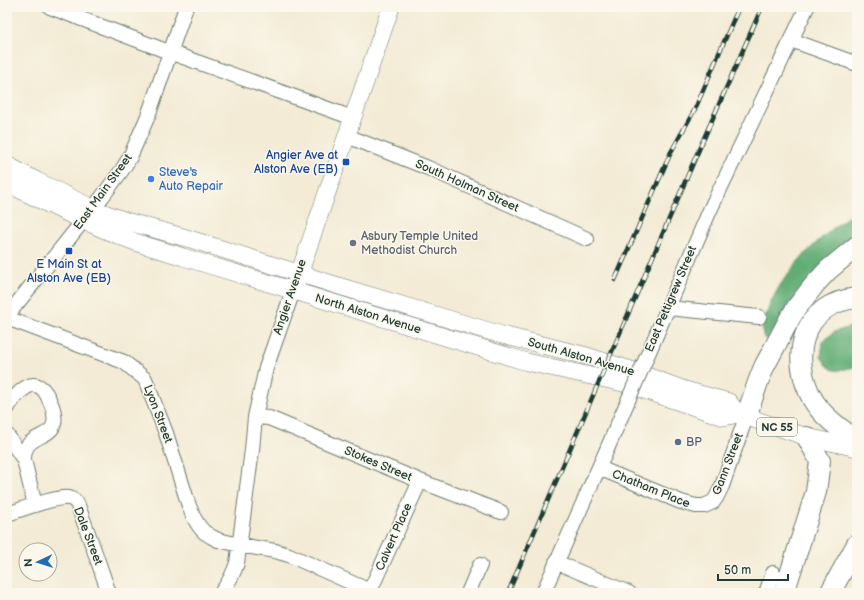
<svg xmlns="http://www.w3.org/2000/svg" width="864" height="600" viewBox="0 0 864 600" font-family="'Balsamiq Sans',sans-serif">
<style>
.forest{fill:#62ad76;stroke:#407555}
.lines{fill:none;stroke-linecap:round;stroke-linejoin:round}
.minor-casing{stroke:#697a6c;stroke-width:16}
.major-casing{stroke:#697a6c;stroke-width:18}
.highway-casing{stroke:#697a6c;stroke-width:22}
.minor{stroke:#fff;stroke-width:14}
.major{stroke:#fff;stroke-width:17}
.highway{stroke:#fff;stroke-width:20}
.rail-casing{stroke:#1f3d34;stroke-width:4.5}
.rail{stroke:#fbf7ec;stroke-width:3;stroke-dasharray:9;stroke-linecap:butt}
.minor-bridge-casing{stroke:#697a6c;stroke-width:16;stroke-linecap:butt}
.minor-bridge{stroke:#fff;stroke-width:14}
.transit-dot{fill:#1a4fb4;stroke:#fbf7ec;stroke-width:1.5}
.shop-dot{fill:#3f7fe0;stroke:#fbf7ec;stroke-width:1.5}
.worship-dot{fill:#6b7280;stroke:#fbf7ec;stroke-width:1.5}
.service-dot{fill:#5c6f8a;stroke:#fbf7ec;stroke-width:1.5}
.labels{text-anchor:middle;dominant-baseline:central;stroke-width:3;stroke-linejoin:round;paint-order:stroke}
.shield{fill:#fbf7ec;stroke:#61756b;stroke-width:1}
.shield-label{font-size:11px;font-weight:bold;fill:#1f3d34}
.transit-label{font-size:12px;fill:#164399;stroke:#fbf7ec;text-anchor:end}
.shop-label{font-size:12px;fill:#366cbe;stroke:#fbf7ec;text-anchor:start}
.street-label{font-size:12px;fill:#1f3d34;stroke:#fbf7ec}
.worship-label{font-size:12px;fill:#5b616d;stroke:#fbf7ec;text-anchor:start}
.service-label{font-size:12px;fill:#4e5e75;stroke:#fbf7ec;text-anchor:start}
</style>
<rect width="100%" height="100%" fill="#fbf7ec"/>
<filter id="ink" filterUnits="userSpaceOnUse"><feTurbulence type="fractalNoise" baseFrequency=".025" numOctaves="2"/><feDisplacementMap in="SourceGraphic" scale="8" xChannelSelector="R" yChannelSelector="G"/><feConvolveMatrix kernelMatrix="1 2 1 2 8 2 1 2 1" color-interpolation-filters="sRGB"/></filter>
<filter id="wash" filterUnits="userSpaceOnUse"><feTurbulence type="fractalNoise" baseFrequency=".012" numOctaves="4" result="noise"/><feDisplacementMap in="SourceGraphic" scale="16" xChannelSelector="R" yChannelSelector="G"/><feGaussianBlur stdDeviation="0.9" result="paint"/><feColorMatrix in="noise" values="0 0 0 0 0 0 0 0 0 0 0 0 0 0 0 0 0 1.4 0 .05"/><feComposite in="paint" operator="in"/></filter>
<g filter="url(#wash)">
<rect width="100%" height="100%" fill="#f3ebd5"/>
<path class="forest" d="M857,210v25l-36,31 -51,74 -6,-2c-3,-10 -1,-13 2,-23 15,-45 54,-78 91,-105z
M853,326l4,1v40c-6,0 -10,2 -16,3 -10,3 -15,-6 -20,-13l2,-16 11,-9z"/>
</g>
<g filter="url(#ink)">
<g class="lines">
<g class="minor-casing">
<path id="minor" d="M50,7l111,42 192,69
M791,40l66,24
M347,136l81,32 159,71
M668,308l91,9
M7,316l95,-119 20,-27 8,-13 7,-16 11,-25 38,-109
M7,318l117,44 21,17 21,54 23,73 5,12 5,8 5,6 8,5 6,3 22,5 35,6 14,4 81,36
M657,333l53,-123 97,-203
M7,409c3,-7 8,-12 13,-17 13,-12 22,-8 29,7 2,5 5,10 5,15 4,22 -16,19 -26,31 -3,4 -4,10 -4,15l-17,-25
M255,417l14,1 151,63 81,31
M24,460l11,45
M599,468l82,34 15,4h8l9,-4 3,-4 6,-12 24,-69
M7,514c13,-4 50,-18 62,-16 4,1 5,2 8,5l15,41 17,49
M556,562l73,31
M221,593c7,-9 12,-18 16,-30l15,-113 3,-33 11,-49 27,-77
M369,593l51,-112
M468,593l12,-28
M543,593l65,-146
M766,593l7,-20"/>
</g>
<g class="major-casing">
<path id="major" d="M7,165l30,16 59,29 30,11 64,18 152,48 160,48 85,21 41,13 57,21 44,12 9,12 69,23 50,11
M7,183c40,21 81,41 123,57 18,7 36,11 53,17l344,105 96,21 101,34 14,-3
M296,283l95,-276"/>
</g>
<g class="highway-casing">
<path id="highway" d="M857,298c-54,5 -69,58 -44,102 10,17 28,29 44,41
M746,417l12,-35 6,-15 26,-49 7,-11 18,-23 13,-14 29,-24
M784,593l32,-101 4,-31 -13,-24
M830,593l27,-49"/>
</g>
<use href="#minor" class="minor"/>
<use href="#major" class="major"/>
<use href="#highway" class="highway"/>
<g class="rail-casing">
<path id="rail" d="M615,280l56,-128 24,-43 44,-102
M508,593l189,-439 65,-147"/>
</g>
<use href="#rail" class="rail"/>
<g class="minor-bridge-casing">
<path id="minor-bridge" d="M608,447l49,-114"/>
</g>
<use href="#minor-bridge" class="minor-bridge"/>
</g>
</g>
<g class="transit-dot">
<rect x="342" y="158" width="8" height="8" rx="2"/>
<rect x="65" y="247" width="8" height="8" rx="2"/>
</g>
<circle class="shop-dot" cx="151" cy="179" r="4"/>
<circle class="worship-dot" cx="353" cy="243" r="4"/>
<circle class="service-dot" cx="678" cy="442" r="4"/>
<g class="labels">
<rect class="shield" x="757" y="418" width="40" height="18" rx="3"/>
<g class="shield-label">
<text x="777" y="427">NC 55</text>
</g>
<g class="transit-label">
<text x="338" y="155">Angier Ave at<tspan x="338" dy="14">Alston Ave (EB)</tspan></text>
<text x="69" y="264" text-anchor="middle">E Main St at<tspan x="69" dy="14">Alston Ave (EB)</tspan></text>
</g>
<g class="shop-label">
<text x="159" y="172">Steve's<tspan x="159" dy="14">Auto Repair</tspan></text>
</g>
<g class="street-label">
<text transform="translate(467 186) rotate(24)">South Holman Street</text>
<text transform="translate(103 192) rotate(-54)">East Main Street</text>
<text transform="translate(290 297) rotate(-71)">Angier Avenue</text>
<text transform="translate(671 299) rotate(-67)">East Pettigrew Street</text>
<text transform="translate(368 314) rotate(17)">North Alston Avenue</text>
<text transform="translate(581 357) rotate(16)">South Alston Avenue</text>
<text transform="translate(158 414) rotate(69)">Lyon Street</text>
<text transform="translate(378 464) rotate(23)">Stokes Street</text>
<text transform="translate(728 464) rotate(-69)">Gann Street</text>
<text transform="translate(651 489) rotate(22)">Chatham Place</text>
<text transform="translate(88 536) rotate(69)">Dale Street</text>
<text transform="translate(394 537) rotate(-66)">Calvert Place</text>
</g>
<g class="worship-label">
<text x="361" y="236">Asbury Temple United<tspan x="361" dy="14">Methodist Church</tspan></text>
</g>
<g class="service-label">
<text x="686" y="442">BP</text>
</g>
</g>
<rect width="864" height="600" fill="none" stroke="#fbf7ec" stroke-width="24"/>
<g transform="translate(38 562) rotate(266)"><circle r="19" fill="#fbf7ec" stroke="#a3ada2"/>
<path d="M0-3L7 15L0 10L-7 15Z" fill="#1f6fb2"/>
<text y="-6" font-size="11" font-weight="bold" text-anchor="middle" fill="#1f3d34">N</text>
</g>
<path d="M718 574v6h70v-6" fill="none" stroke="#1f3d34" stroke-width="2"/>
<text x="724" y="574" font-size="12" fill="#1f3d34" stroke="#fbf7ec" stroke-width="3" paint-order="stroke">50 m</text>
</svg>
